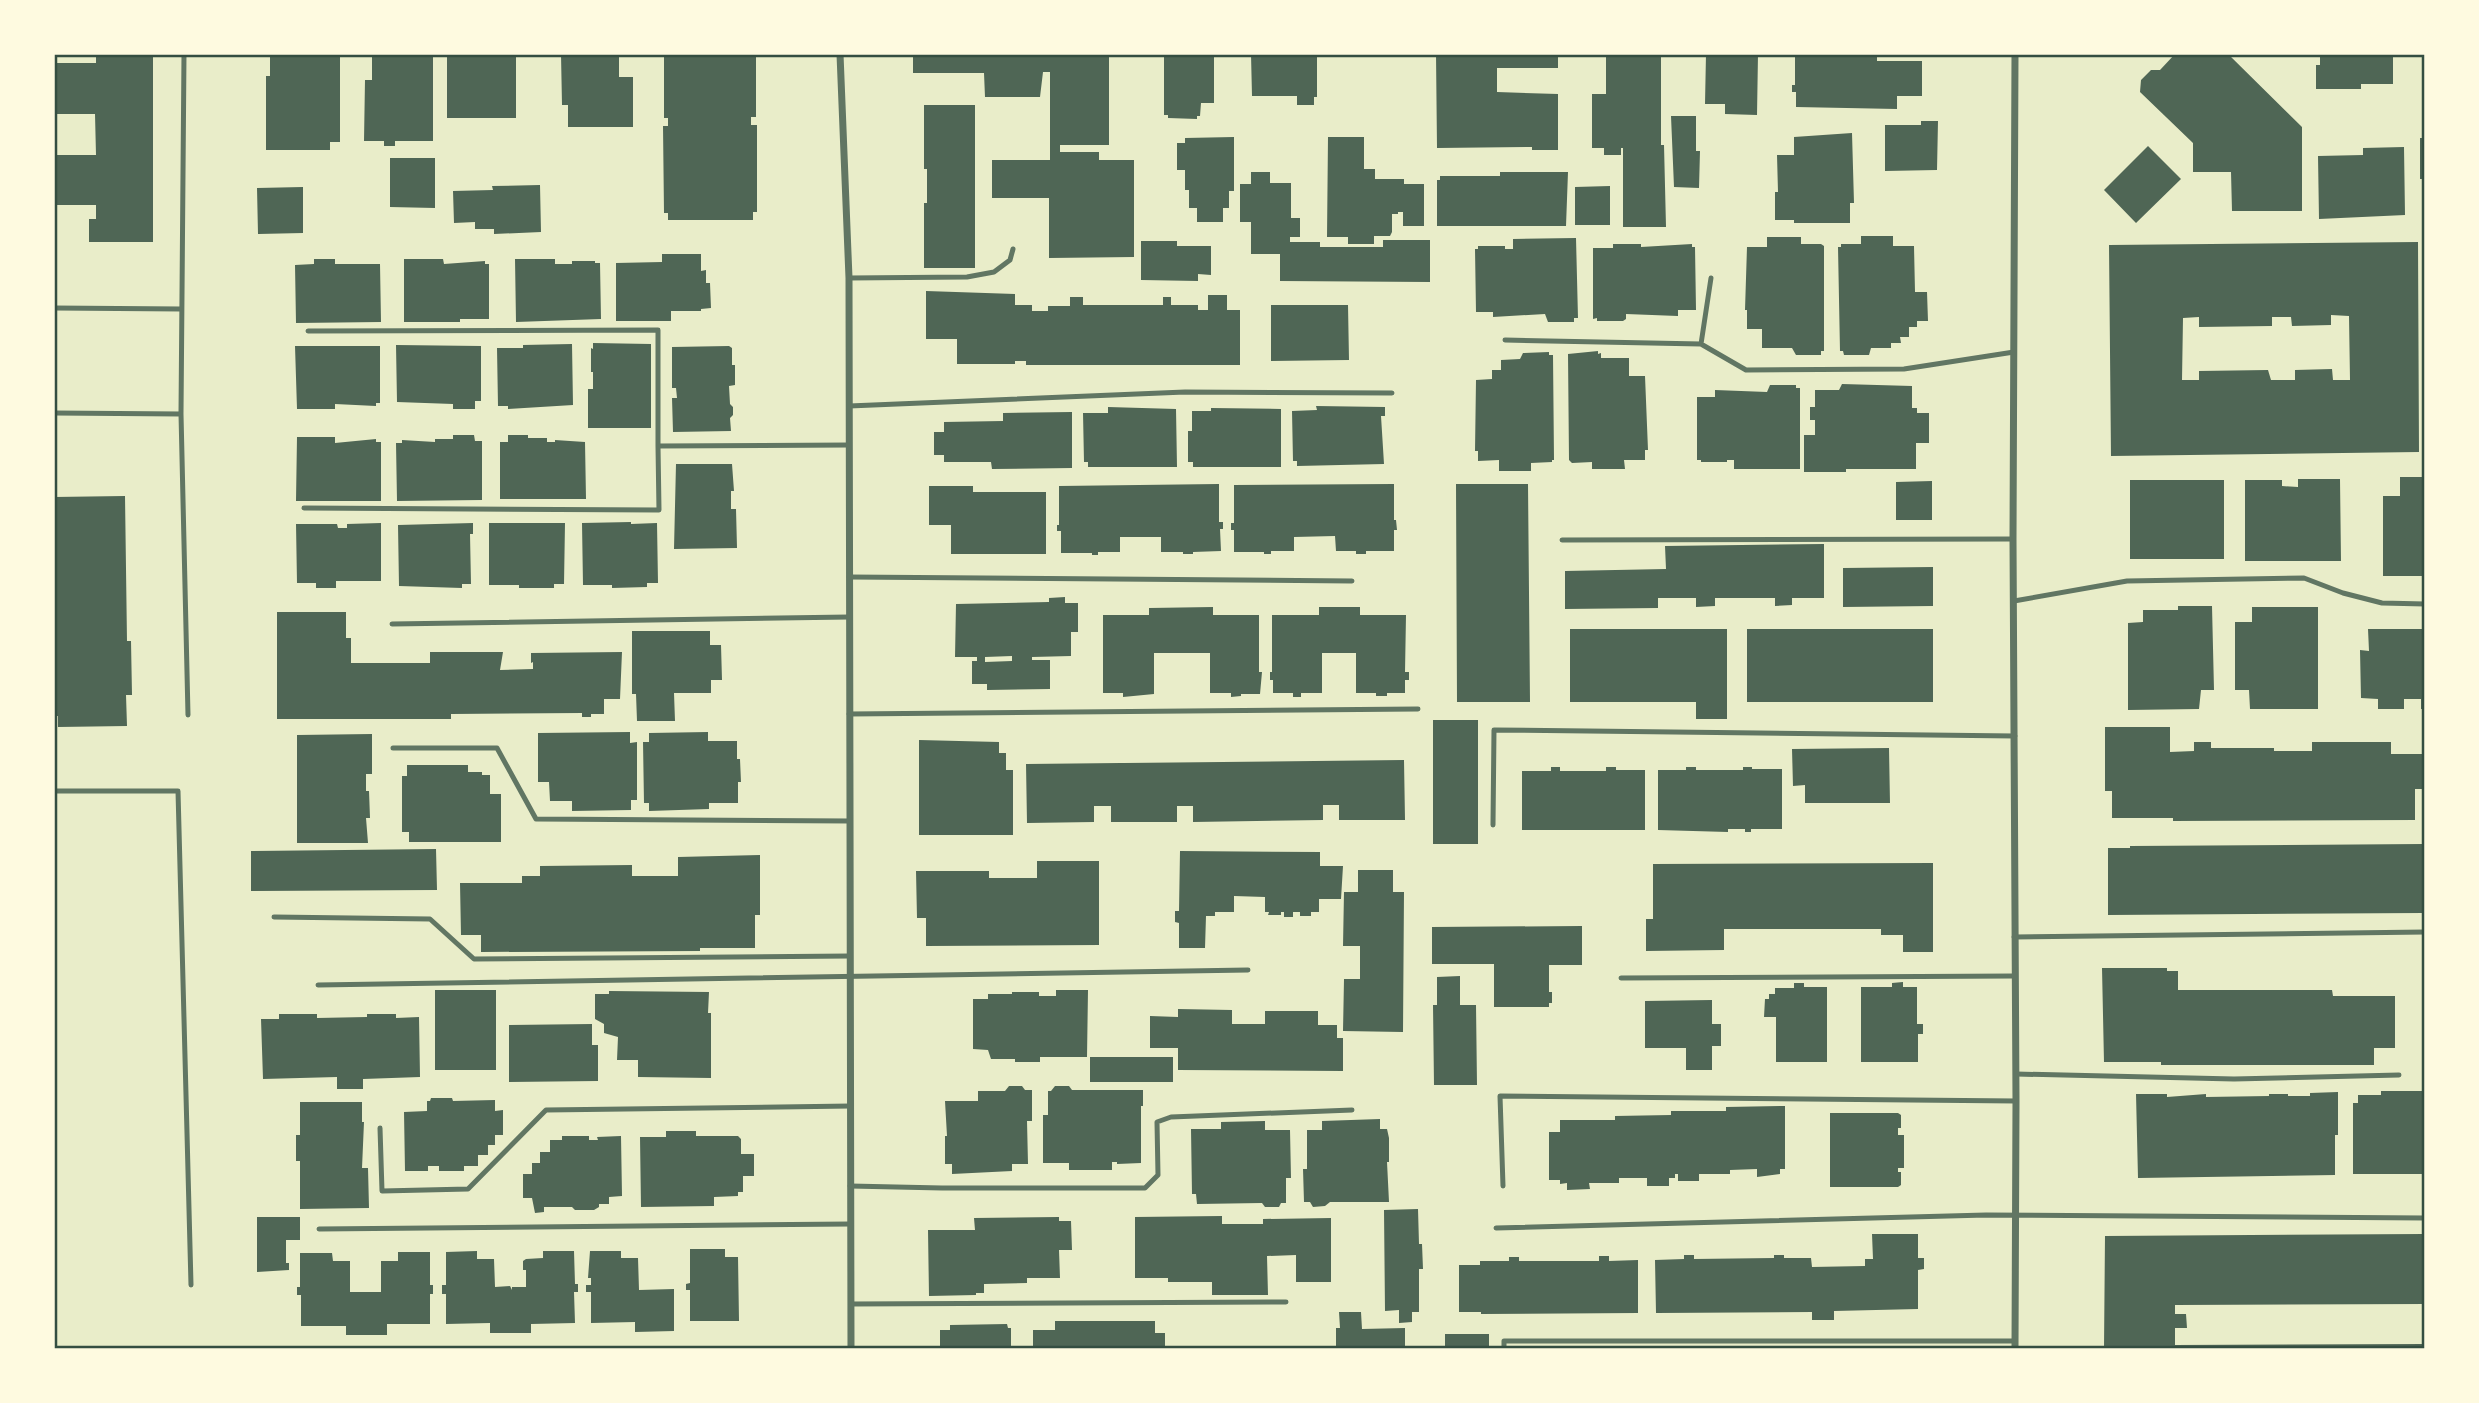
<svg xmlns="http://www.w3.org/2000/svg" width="2479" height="1403" viewBox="0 0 2479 1403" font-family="Manrope,sans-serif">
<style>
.building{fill:#4f6655;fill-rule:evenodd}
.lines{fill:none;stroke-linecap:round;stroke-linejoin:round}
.service{stroke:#617663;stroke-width:5}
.minor{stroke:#617663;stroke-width:7}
.neatline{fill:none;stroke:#344e41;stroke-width:2.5}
</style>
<rect width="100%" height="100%" fill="#e9edc9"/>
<path class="building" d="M96,54h57v188h-64v-23h7v-14h-42v-50h42l-1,-41h-41v-51h42z
M270,54h70v88h-10v8h-64v-74h4z
M372,54h61v87h-38v5h-11v-5h-20l1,-61h7z
M447,54h69v64h-69z
M561,54h58v23h14v50h-65v-22h-6z
M664,54h92v63h-5v8h6v87h-4v8h-85v-7h-4l-1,-87h5v-8h-4z
M913,54h196v91h-49v7h39v8h35v97l-85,1v-60h-57v-38h58v-88h-7l-3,25h-55l-1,-24h-71z
M1164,54h50v49h-13l-1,13h-3v3l-29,-1v-3h-4z
M1251,54h62l4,2v41h-3v8h-17v-9h-45z
M1436,54h122v14h-61v24l61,2v56h-26v-3l-95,1z
M1606,54h55v91h3l2,82h-43v-79h-2v7h-17v-7h-12v-54h14z
M1706,54h52l-1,61 -32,-1v-10h-20z
M1795,54h82v7h45v35h-25v13l-101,-2v-15h-4v-7h3z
M2175,54h53l74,73v84h-70l-1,-39h-38v-29l-53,-51 1,-12 10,-10h9z
M2320,54h73v30h-32v5h-45v-24h4z
M924,105h51v163h-51v-65h3v-34h-3z
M1671,116h25v35h4l-1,37 -25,-1z
M1921,121h17l-1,49 -52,1v-46h36z
M1852,133l2,70h-4v20h-56v-3h-19v-28h3l-1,-37h17v-18z
M1234,137v54h-5v17h-6v14h-26v-14h-8v-18h-4v-20h-8v-27h8v-5z
M1328,137h36v32h11v10h29v5h20v42h-21v-14h-5v2h-6v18l-2,4h-16v8h-26v-7h-21z
M2420,138h5v41h-5z
M2148,146l33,33 -45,44 -32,-33z
M2404,147l1,68 -86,4 -1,-63 45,-1v-7z
M390,158h45v50l-45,-1z
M1251,172h19v11h21v35h9v19h-10v5h30v5h63v-7h47v42l-150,-1v-27h-29v-32h-11v-38h11z
M1500,172h68l-2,54h-129v-46h3v-4h60z
M540,185l1,47 -47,2v-5h-19v-7l-21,1 -1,-32 40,-1 -1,-4z
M1610,186v39h-35v-38z
M303,187v46l-45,1 -1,-46z
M1861,236h32v10h21l1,46h12l1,29h-11v6h-8v10h-9l1,6h-10v5h-20l-2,7h-25l-1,-4h-3l-2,-104h3v-3h20z
M1767,237h34v7h20l3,2v105h-3v4h-25l-4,-7h-30v-19h-15v-19h-2l2,-63h20z
M1576,238l2,80h-4v4h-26l-3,-8 -52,3v-5h-17l-1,-63h3v-3h27v3h8v-10z
M1141,241h36v5h34v29l-13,-1v7l-57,-1z
M2418,242l1,210 -308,4 -2,-211zM2331,315l18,1 1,64h-17l-1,-11 -37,1v10h-24l-3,-10 -69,1v9h-17l1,-62 16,-1v10l73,-1v-9h19l1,9 39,-1z
M1613,244h28v3l51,-3v3h3l1,63h-18v6l-52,-2v5l-3,2h-26v-3l-4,1v-71h20z
M662,254h39v17l5,-1v13h4l1,25 -10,1v2h-30v10h-55v-58l46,-1z
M314,259h21v5h45l1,58 -85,1 -1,-58 19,-1z
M404,259h39l1,5 41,-3v3h4v55h-29v3h-56z
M515,259h40v5h17v-3h23v2h5l1,56 -85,3z
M926,291l89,3v11h17v6h16v-5h22v-9h13v8h80v-8h8v8h27v5h10v-15h19v15h13v55h-214v-4h-11v3h-58v-25h-31z
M1271,305h77l1,55 -78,1z
M593,343l58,1v84h-63v-39h5v-17h-2v-24l2,1z
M572,344l1,61 -65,4v-3h-10l-1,-58h26v-3z
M396,345l85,1v55h-6v8h-22v-5l-56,-2z
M295,346h85v57h-4v3l-41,-2v5h-38z
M729,346l3,2v17h3v20l-6,1 1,18 3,3v8l-3,3 1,13 -58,1 -1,-34h5l-1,-10h-4v-41z
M1598,351v3l3,-1v5h28v18h16l3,74h-3v10h-21l1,9h-33v-7l-20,1 -3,-3 -1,-106z
M1549,352v3h4l1,105h-2v2l-21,1v8h-32v-11l-21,1v-10h-3l1,-71 16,-1v-9h9v-10l19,-1 3,-6z
M1842,384l70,2v22h5v5h12v30h-13v26h-70v3h-42v-37h11v-15h-5v-13h5v-17h24z
M1770,385h26v3h4v81h-66v-9h-7v2h-26v-2h-4v-63h18v-7l52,2z
M1316,406l69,1v9h-4l3,48 -87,2v-5h-4l-1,-50 25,-1z
M1108,407l68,2 1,58h-89v-5h-4l-1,-49h25z
M1211,408l70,1v58h-88v-5h-5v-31h4v-20h19z
M1072,412v56l-80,1 -1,-7h-47v-7h-10v-23h10v-10l59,-1v-8z
M453,435h21l1,6h7v59l-85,1 -1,-58h6v-3l33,2v-3h18z
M508,435h20v3h19v4h8v-2l30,2 1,57h-86v-57h8z
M297,437h38v6l41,-4v3h5v59h-85z
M676,464h56l2,27h-3v18h5l1,39 -63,1z
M2400,477h25v99h-42v-80h17z
M2298,479h42l1,82h-96v-81h37v6l16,1z
M2130,480h94v79h-94z
M1932,481v39h-36v-38z
M1219,484v38h4v7h-3l1,22 -28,1v2h-10v-2h-22v-15h-41v15h-22v3h-6v-2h-31v-22h-4v-6h2v-39z
M1394,484v36h2l1,10h-3v21h-28v3h-10v-3h-20l-1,-15 -41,1v14h-23v3h-7v-2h-30v-22h-3v-7h3v-38z
M1456,484h72l2,218h-73z
M929,486h44v6h73v62h-95v-29h-22z
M125,496l2,145h4l1,54h-6l1,31 -69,1v-11h-4v-219z
M631,522v2l26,-1 1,60h-11v4l-35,1v-3h-29l-1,-62z
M381,523v58h-45v7h-20v-5h-19l-1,-59h41l1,4h9v-4z
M473,523v11h-3l1,50h-9v4l-63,-2 -1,-61z
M489,523h76l-1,61h-10v4h-35v-3h-30z
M1824,544v54h-32v7l-17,1v-8h-60v8l-19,1v-9h-38v10l-93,1v-38l101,-2 -1,-23z
M1933,567v39l-90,1v-39z
M1065,597v6h13v29h-7v24l-39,1v3h18v29l-63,1v-6h-15v-23h5v-4h-22l1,-53 93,-2v-4zM1012,656v5l-27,1v-5z
M2178,606h34l2,84h-13l-2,19 -71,1v-87l15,-1v-12h35z
M1213,607v8h46v57h3l-2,22h-19v2l-10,1v-4h-21v-40h-56v41l-31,3v-4h-20v-78h46v-7z
M1319,607h41v8h46l-1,57h4v8h-4v13h-18v3h-11v-3h-20v-40h-34v40h-21v4h-8v-4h-20v-13h-3v-8h2v-57h47z
M2252,607h66v102h-68l-1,-19h-14v-68h17z
M277,612h69v26h5v25h79v-11h73l-3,18 33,-1v-7l-2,1v-10l91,-1 -2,47h-16v15h-13v3h-9v-4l-131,1v5h-174z
M1570,629h157v90h-31v-17h-126z
M1747,629h186v73h-186z
M2368,629h57v80h-4v-10h-17v10h-26v-10l-17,-1 -1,-48 9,1z
M632,631h78v14h11l1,35h-11v13h-37l1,28h-38l-1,-27h-4z
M1433,720h45v124h-45z
M2105,727h65v25l24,-1v-9h17v6h63v3h38v-9h79v12h34v35h-10v31l-242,1v-3h-61v-27h-7z
M630,732v11l7,-1v58h-6v10l-59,1v-10h-22l-1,-19h-11v-49z
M708,732v9h29v18h3l1,23h-3v21h-29v6l-60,2v-8h-5l-1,-61h6v-9z
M372,734v40h-6v17h3l1,27h-4l2,25h-71v-108z
M919,740l80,2v11h7v17h7v65h-94z
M1889,748l1,55h-85v-18l-12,1 -1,-37z
M1404,760l1,60h-66v-15h-16v15l-130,2v-16h-16v16h-66v-16h-17v16l-67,1 -1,-59z
M407,765h61v7h14v3h8v19h11v48h-92v-10h-7v-56h5z
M1551,767h9v4h46v-4h10v3h29v60h-123v-59h29z
M1686,767h10v3h47v-3h9v2h30v60h-31v3h-6v-3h-17v3l-70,-2v-60h28z
M2423,844l2,3 -2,66 -315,2v-67h22v-2z
M436,849l1,41 -186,1v-40z
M1180,851l140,1v14h23l-2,33h-22v13h-8v4h-11v-4h-7v5h-9v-5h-3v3h-13l1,-3h-4v-15l-31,-1v16h-19v4h-9l-1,32h-26v-25l-4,-1v-11h4z
M760,855v60h-5v33h-55v3l-219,1v-17h-20l-1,-52h62v-7h18v-10l92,-1v11h46v-19z
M1037,861h62v84l-173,1v-28h-9l-1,-47h73v7h48z
M1933,863v89h-30v-17h-22v-6h-157v21l-78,1v-32h7v-55z
M1358,870h35v22h11l-1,140 -60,-1 1,-52h16v-33h-17l1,-54h14z
M1582,926v39h-33v27h3v11h-3v4h-55v-43h-62v-37z
M2102,968h65v3h11v19h154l1,6h62v52h-21v17h-213v-3h-57z
M1460,976v29h16l1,80h-43l-1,-80h4v-28z
M1903,982v5h14v37h6v10h-5v28h-57v-75h31v-4z
M1794,983h10v4h23v75h-51v-45h-12l1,-18h4v-5h6v-6h19z
M435,990h61v80h-61z
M1056,990h32l-1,67h-47v5h-25v-3h-24l-3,-9 -15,-1v-50h15v-5h24v-2h27v4h17z
M609,991l100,1 -1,21h3v65l-73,-1v-17h-21l1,-23 -14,-4v-9l-9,-5v-25h14z
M1712,1000v24h9v22h-9v24h-26v-22h-41v-47z
M1178,1009l54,1v14h33v-13h53v14h19v13h6v33l-165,-1v-22h-28v-32l28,1z
M279,1014h38v4l50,-1v-3h29v4l23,-1 1,60 -57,2v10h-26v-12l-74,2 -2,-60h18z
M592,1024v21h6v36l-89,1v-57z
M1090,1057h83v25h-83z
M1009,1086h13l3,4h7v31h-5l1,43h-16v7l-60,3v-10h-7v-28h2l-2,-35h33v-10h27z
M1055,1086h14l3,4h71v16h-2v57l-24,1v-2h-5v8h-43v-7h-26v-48h5v-24h3z
M2381,1091h44v83h-72v-71h5v-8h23z
M2338,1092v43h-3v40l-197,3 -2,-84h31v3l39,-3v3l63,-1v-2h19v2h22v-3z
M431,1098h21l1,3 42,-1v11l8,-1v25h-8v10h-7v10h-10v11h-14v5h-25v-5h-11v5h-23l-1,-59 23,-1v-10h3z
M300,1102h62v20h2l-2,46h6l1,40 -69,1v-48h-4v-26h4z
M1785,1106v63h-5v5l-23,3v-8l-27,1v4h-31v7h-21v-7h-3v4h-6v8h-22v-8h-28v5h-30l1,6 -23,1v-7l-7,1v-4h-11v-48h11v-12h55v-4l56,-1v-4h55v-4z
M1830,1113h68l3,2v13h-3v7h6v33h-6v4h3v13l-3,2h-68z
M1380,1119v10h7l2,9v24h-2l2,40h-59l-5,4 -12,1 -3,-5h-6l-1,-33h4v-39h15v-9z
M1265,1121v9h25l1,48h-5v25h-5l-2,4h-14l-3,-4 -65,1 -1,-10h-4l-1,-65h30v-7z
M666,1131h30v5h42l3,3v15h13v22h-11v16h-5v4l-24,1v9l-73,1 -1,-70h26z
M562,1136h27v4h9l-1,-3 24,-1 1,60 -13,1v7h-10v3l-5,3h-19l-3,-3h-28v5l-9,1 -3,-15h-9v-24h9v-11h8v-11h10v-12h12z
M1418,1209l1,35h3l1,25h-4v43h-7v10l-13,1v-13l-14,1 -1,-101z
M1222,1216v8h41v-5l68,-1v64h-35v-27l-29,1 1,39h-56v-13h-44v-4h-33v-61z
M257,1217h43v23h-14v23h3v7l-32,2z
M1059,1217v4h12l1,29h-13l1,28h-33v5l-43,1v9h-8v2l-47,1 -1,-66h47l-1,-12z
M1872,1234h46v24h6v11l-6,1v39l-84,2v9h-22v-8l-156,1 -1,-53 29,-1v-4h10v4l80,-1v-3h10v3h27l1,9 53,-1v-7h8z
M2425,1234v70l-250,1v9h11l1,14h-12v17l250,-1v5h-321l1,-113z
M690,1249h35v8h13l1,64h-49v-31h-4v-6l4,-1z
M477,1251v8h17l1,28 15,-1 2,4v-3h14v-17h-3v-9l3,-2 17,-1v-7h31l1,33h3v8h-4l1,31 -44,1v9h-41v-10l-44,1v-30h-4v-9h4v-33z
M590,1251h31v7h17l1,32 35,-1v42l-39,1v-10l-44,1v-31h-5v-7h5v-7h-3z
M398,1252h32v33h3v9h-3v30h-43v11h-41v-9h-45v-31h-4v-8h3v-34h32l1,8h17v31h31v-31h17z
M1599,1256h10v5l29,-1v53l-157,1v-2h-22v-47h21v-4h29v-4h10v4h80z
M1339,1312h22l1,17 43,-1v21h-69v-21h4z
M1055,1321h100v12h10v16h-132v-19h22z
M1007,1324l1,4h3v21h-71v-19h10v-5z
M1445,1334h44v15h-44z"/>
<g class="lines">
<path class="service" d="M184,54l-3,360 7,301
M849,278l118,-1 27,-5 16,-12 3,-11
M54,308l127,1
M308,331l350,-1v116l191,-1
M1505,340l196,4 45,26 158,-1 110,-17
M1701,344l10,-66
M849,406l336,-14 207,1
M54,413l127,1
M304,508l355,2 -1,-64
M1562,540l451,-1
M849,577l503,4
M2014,601l113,-20 177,-3 39,15 39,10 43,1
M392,624l457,-7
M849,714l569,-5
M393,748h104l39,71 314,2
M54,791h124l13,494
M1493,825l1,-95 521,6
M274,917l156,2 44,40 376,-3
M2014,937l411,-5
M1621,978l393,-2
M318,985l930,-15
M2016,1074l218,5 165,-4
M380,1128l2,63 86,-2 78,-79 305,-4
M850,1186l92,2h203l13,-13 -1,-53 14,-5 181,-7
M1503,1186l-3,-90 516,5
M1496,1228l490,-13 439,3
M319,1229l531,-5
M851,1304l435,-2
M1504,1349v-8h511"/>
<path class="minor" d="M840,54l9,224 2,1071
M2015,54l-2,485 3,562 -1,248"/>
</g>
<rect width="2479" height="1403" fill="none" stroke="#fefae0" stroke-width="112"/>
<rect x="56" y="56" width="2367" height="1291" class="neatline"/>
</svg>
